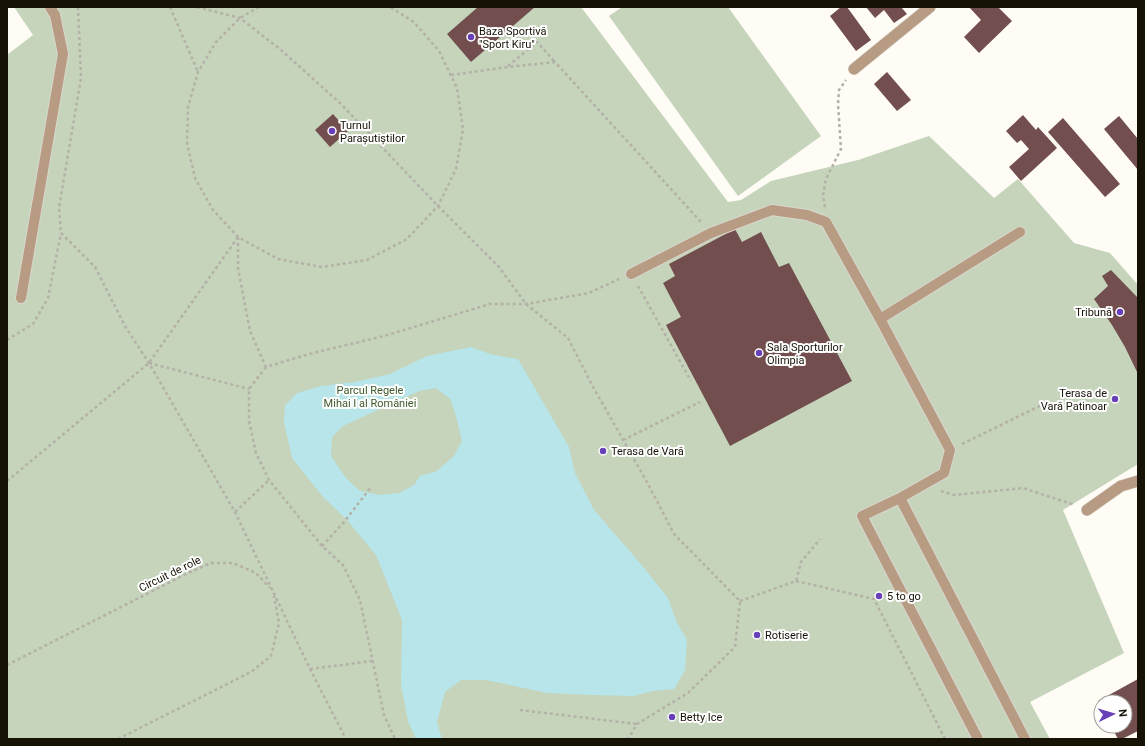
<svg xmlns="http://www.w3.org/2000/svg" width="1145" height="746" viewBox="0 0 1145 746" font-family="Roboto,sans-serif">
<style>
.green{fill:#c5d4bb}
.water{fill:#b7e5e9;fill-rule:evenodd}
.building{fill:#724f4e}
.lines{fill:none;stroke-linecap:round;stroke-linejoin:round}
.service-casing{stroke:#d9d7cf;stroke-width:12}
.minor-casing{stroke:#d9d7cf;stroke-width:12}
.path{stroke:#b4b1a8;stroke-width:2.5;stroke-dasharray:3 3;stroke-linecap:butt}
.service{stroke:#b79b82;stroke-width:10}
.minor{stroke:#b79b82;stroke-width:11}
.poi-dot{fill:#6740b8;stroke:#fff;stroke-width:1.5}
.labels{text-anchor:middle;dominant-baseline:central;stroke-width:4;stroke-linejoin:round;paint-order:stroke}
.poi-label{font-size:11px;fill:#171206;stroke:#fff;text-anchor:start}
.park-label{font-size:11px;fill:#415a2c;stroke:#fff}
.street-label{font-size:11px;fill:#171206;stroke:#fff}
</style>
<rect width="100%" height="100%" fill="#fefcf5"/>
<path class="green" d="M14,7h567l147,195 13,-2 30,-19 87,-21 71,-24 65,62 24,-19 56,64 36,10 28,32v179l-75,46 61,143 -94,49 20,37h-1043v-684l26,-20z
M622,7h106l93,129 -83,60 -129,-180z"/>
<path class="water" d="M471,347l22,8 25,4 51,88 6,26 19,37 46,53 28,35 9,25 10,17 -2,30 -11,19 -21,2 -20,5 -40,-1 -46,-2 -61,-13h-25l-16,12 -8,30 5,17h-26l-8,-18 -7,-36 1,-65 -26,-65 -29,-35 -24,-23 -31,-39 -8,-36 1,-17 12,-12 24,-7 33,-4 36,-8 37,-18zM436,388l14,11 6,17 6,25 -8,15 -17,15 -17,5 -6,9 -15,8 -19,2 -20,-4 -14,-13 -15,-22 1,-19 11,-11 76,-35z"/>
<path class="building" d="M478,7h57l-64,55 -24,-28z
M841,7h6l24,33 -15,11 -26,-35z
M866,7h35l6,7 -13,9 -10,-13 -9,8z
M969,7h29l14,14 -33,32 -15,-16 17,-17z
M887,72l24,28 -14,11 -23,-27z
M333,114l15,17 -18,16 -15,-17z
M1023,115l13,15 2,-3 19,21 -36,33 -12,-14 20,-18 -8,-9 -4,3 -11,-12z
M1119,116l19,23v31l-34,-41z
M1063,118l57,66 -15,13 -57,-65z
M735,229l7,13 19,-10 18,35 10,-4 63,118 -122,65 -64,-121 15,-8 -18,-34 12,-7 -6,-12z
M1111,270l27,28v76l-13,-27 -13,-22 -18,-26 14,-13 -6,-10z
M1138,679v52l-16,8h-4l-7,-13h14v-24h-24v5l-3,-6z"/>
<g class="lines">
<g class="service-casing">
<path id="service" d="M631,274l80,-41 61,-23 35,5 19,7 54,97 70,131 -6,23 -44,25 -38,18 116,223
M21,298l42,-244 -8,-39 -5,-8
M880,319l140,-87
M900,498l125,241"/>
</g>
<g class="minor-casing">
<path id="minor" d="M854,69l76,-62
M1087,510l34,-24 17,-5"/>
</g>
<path class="path" d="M78,7l3,71 -22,130 2,25 34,34 30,59 24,37 86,149 75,157 36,70
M170,7l28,65
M197,7l43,11 41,32 59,53 98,103 61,61 27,37 42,34 24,47 55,97 27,52 66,67 -5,46 -47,46 -51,31 -9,15
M259,7l-19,11 -24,24 -18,30 -10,35 -1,36 8,35 18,32 25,27 40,22 44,8 45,-7 40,-21 31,-33 18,-37 7,-40 -6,-41 -18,-37 -25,-29 -24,-15
M508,66l29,-24 18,20
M451,75l57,-8 47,-5 146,160
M825,207l-2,-12 3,-16 15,-30 -3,-45 1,-14 7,-10
M238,237v31l12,63 16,36 43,-13 75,-18 106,-32h36l63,-11 30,-14
M638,286l53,95
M7,340l26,-16 15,-26 13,-65
M149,363l100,26
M266,367l-17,22v32l7,32 13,27 53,66 21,19 17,35 24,115 11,24
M623,440l77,-38
M962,444l84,-41
M7,481l142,-118 89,-126
M941,491l13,4 69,-7 52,17
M235,512l34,-32
M322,546l22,-24 27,-35
M796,581l78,18 71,140
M740,601l56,-20 5,-19 19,-23
M7,665l179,-91 25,-11h22l23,10 14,15
M310,669l62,-8
M520,710l117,14
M118,739l133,-67 20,-16 8,-33 -5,-27"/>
<use href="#service" class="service"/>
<use href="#minor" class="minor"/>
</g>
<g class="poi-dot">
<circle cx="471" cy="37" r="4"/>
<circle cx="332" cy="131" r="4"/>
<circle cx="1120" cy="312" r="4"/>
<circle cx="759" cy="353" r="4"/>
<circle cx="1115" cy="399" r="4"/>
<circle cx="603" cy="451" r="4"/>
<circle cx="879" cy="596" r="4"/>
<circle cx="757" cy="635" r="4"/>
<circle cx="672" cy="717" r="4"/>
</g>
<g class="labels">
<g class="poi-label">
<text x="479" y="31">Baza Sportivă<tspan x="479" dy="13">"Sport Kiru"</tspan></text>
<text x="340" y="125">Turnul<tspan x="340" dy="13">Parașutiștilor</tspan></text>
<text x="1112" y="312" text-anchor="end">Tribună</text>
<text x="767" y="347">Sala Sporturilor<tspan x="767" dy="13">Olimpia</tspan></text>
<text x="1107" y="393" text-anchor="end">Terasa de<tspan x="1107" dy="13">Vară Patinoar</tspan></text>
<text x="611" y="451">Terasa de Vară</text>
<text x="887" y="596">5 to go</text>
<text x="765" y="635">Rotiserie</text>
<text x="680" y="717">Betty Ice</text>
</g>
<g class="park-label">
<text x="370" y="390">Parcul Regele<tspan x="370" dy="13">Mihai I al României</tspan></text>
</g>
<g class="street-label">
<text transform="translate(170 574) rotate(-26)">Circuit de role</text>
</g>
</g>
<rect width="1145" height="746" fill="none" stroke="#171206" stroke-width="16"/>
<g transform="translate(1113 714) rotate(85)"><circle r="19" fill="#ffffff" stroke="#a2a09b"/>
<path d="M0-3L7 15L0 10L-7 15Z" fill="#6740b8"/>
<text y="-6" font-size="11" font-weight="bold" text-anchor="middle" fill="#171206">N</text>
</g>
</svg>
